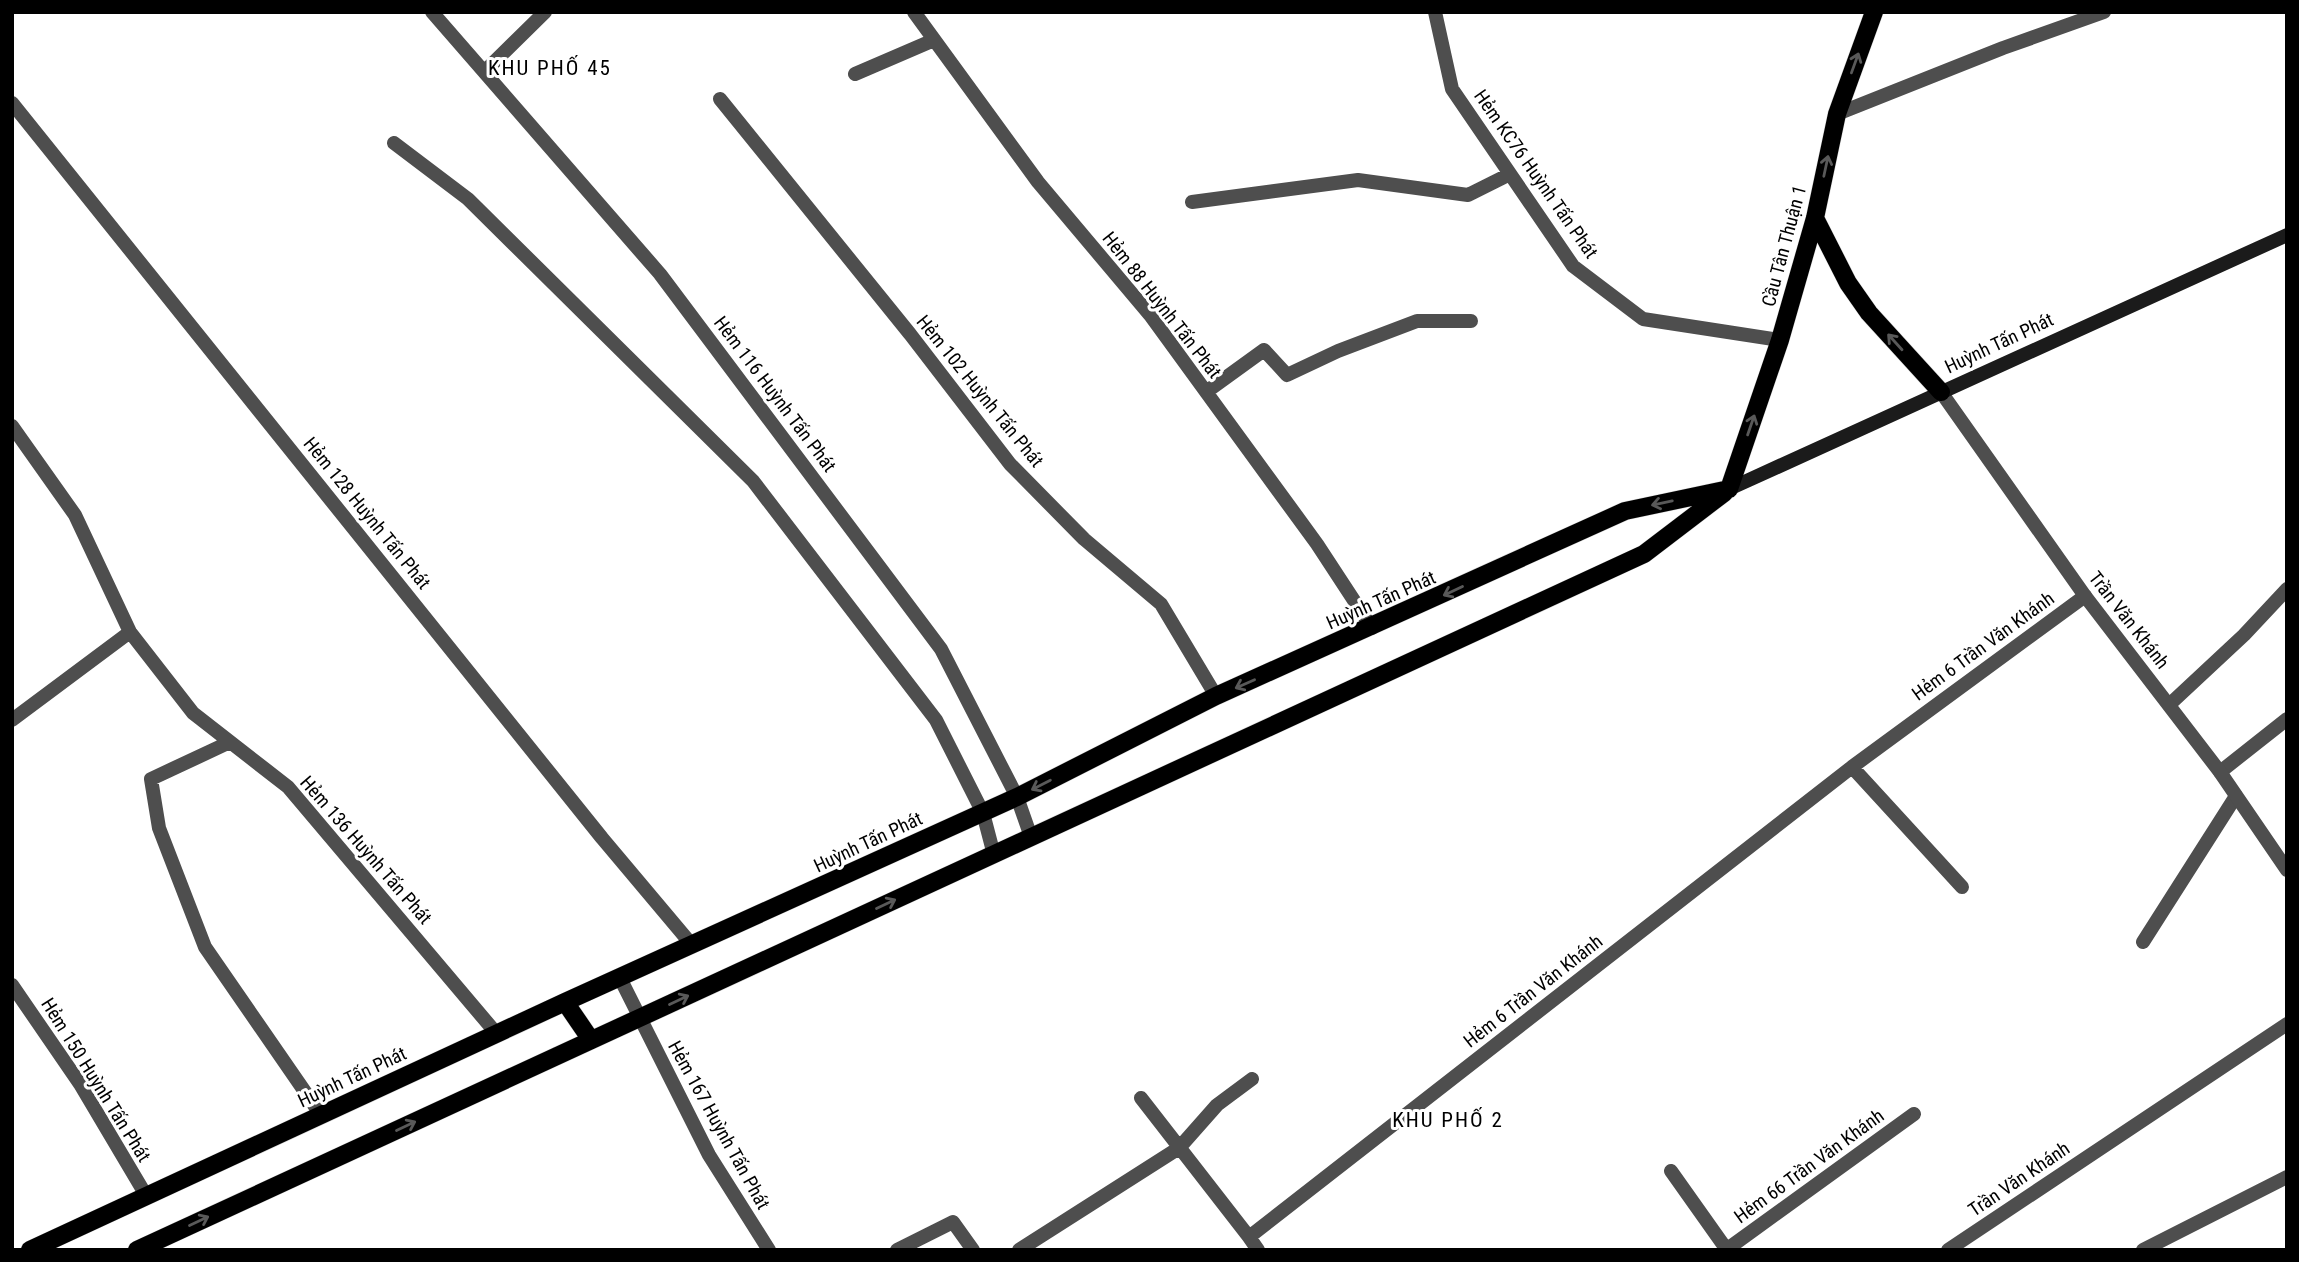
<svg xmlns="http://www.w3.org/2000/svg" width="2299" height="1262" viewBox="0 0 2299 1262" font-family="'Roboto Condensed',sans-serif">
<style>
.lines{fill:none;stroke-linecap:round;stroke-linejoin:round}
.primary-casing{stroke:#dbdbdb;stroke-width:19}
.service{stroke:#4e4e4e;stroke-width:14}
.minor{stroke:#4e4e4e;stroke-width:14}
.secondary{stroke:#1b1b1b;stroke-width:14}
.primary{stroke:#000;stroke-width:18}
.oneway{stroke:#595959}
.labels{text-anchor:middle;dominant-baseline:central;stroke-width:6;stroke-linejoin:round;paint-order:stroke}
.street-label{font-size:19px;fill:#000;stroke:#fff}
.neighbourhood-label{font-size:21px;letter-spacing:2px;fill:#000;stroke:#fff}
</style>
<rect width="100%" height="100%" fill="#fff"/>
<g class="lines">
<g class="primary-casing">
<path id="primary" d="M1815,218l33,65 21,30 72,79
M1729,489l51,-149 35,-122 22,-104 37,-102
M565,1002l26,38
M30,1250l535,-248 452,-205 199,-101 409,-185 104,-22
M137,1250l1507,-696 80,-61"/>
</g>
<path class="service" d="M432,12l228,262 281,375 76,148 14,40
M914,12l124,170 112,133 167,229 55,84
M1435,12l17,77 121,177 70,53 137,21
M485,71l60,-59
M855,74l79,-34
M720,99l190,235 100,130 74,75 77,65 55,92
M1837,114l166,-66 101,-36
M394,143l74,56 285,282 183,239 47,93 11,42
M1192,202l166,-22 110,15 42,-21
M1206,392l58,-42 23,25 51,-24 79,-30h54
M12,426l63,89 55,117 63,81 95,74 208,246
M2170,704l74,-69 43,-46
M12,720l118,-88
M230,742l-79,37 8,49 46,119 116,168
M1852,767l110,120
M2220,772l67,-53
M2143,942l93,-146
M620,978l89,177 60,95
M12,985l68,99 67,113
M1141,1098l108,139 603,-470 233,-171
M1671,1171l56,79
M1249,1237l9,13
M897,1250l56,-28 20,28
M1019,1250l160,-102 38,-43 35,-26
M1726,1250l188,-136
M2143,1250l144,-73"/>
<path class="minor" d="M12,103l590,735 90,107
M1941,392l144,204 135,176 67,98
M1948,1250l339,-226"/>
<path class="secondary" d="M1729,489l558,-254"/>
<use href="#primary" class="primary"/>
</g>
<defs><path id="oneway-shaft" d="M-6 0H5M1.5-3L5.5 0L1.5 3" fill="none" stroke-width="1.6" stroke-linecap="round" stroke-linejoin="round" transform="scale(1.75)"/></defs>
<g class="oneway">
<use href="#oneway-shaft" transform="translate(1855 63) rotate(-70)"/>
<use href="#oneway-shaft" transform="translate(1826 166) rotate(-78)"/>
<use href="#oneway-shaft" transform="translate(1895 342) rotate(-132)"/>
<use href="#oneway-shaft" transform="translate(1751 425) rotate(-71)"/>
<use href="#oneway-shaft" transform="translate(1662 503) rotate(168)"/>
<use href="#oneway-shaft" transform="translate(1453 591) rotate(155)"/>
<use href="#oneway-shaft" transform="translate(1245 684) rotate(156)"/>
<use href="#oneway-shaft" transform="translate(1041 785) rotate(153)"/>
<use href="#oneway-shaft" transform="translate(886 904) rotate(-25)"/>
<use href="#oneway-shaft" transform="translate(679 1000) rotate(-25)"/>
<use href="#oneway-shaft" transform="translate(406 1126) rotate(-25)"/>
<use href="#oneway-shaft" transform="translate(199 1221) rotate(-25)"/>
</g>
<g class="labels">
<g class="street-label">
<text transform="translate(1536 174) rotate(55)">Hẻm KC76 Huỳnh Tấn Phát</text>
<text transform="translate(1784 246) rotate(-75)">Cầu Tân Thuận 1</text>
<text transform="translate(1162 305) rotate(52)">Hẻm 88 Huỳnh Tấn Phát</text>
<text transform="translate(1999 343) rotate(-25)">Huỳnh Tấn Phát</text>
<text transform="translate(980 391) rotate(51)">Hẻm 102 Huỳnh Tấn Phát</text>
<text transform="translate(775 394) rotate(53)">Hẻm 116 Huỳnh Tấn Phát</text>
<text transform="translate(367 513) rotate(51)">Hẻm 128 Huỳnh Tấn Phát</text>
<text transform="translate(1381 600) rotate(-24)">Huỳnh Tấn Phát</text>
<text transform="translate(2129 620) rotate(52)">Trần Văn Khánh</text>
<text transform="translate(1983 646) rotate(-36)">Hẻm 6 Trần Văn Khánh</text>
<text transform="translate(868 842) rotate(-25)">Huỳnh Tấn Phát</text>
<text transform="translate(366 850) rotate(49)">Hẻm 136 Huỳnh Tấn Phát</text>
<text transform="translate(1533 991) rotate(-38)">Hẻm 6 Trần Văn Khánh</text>
<text transform="translate(352 1077) rotate(-25)">Huỳnh Tấn Phát</text>
<text transform="translate(96 1080) rotate(58)">Hẻm 150 Huỳnh Tấn Phát</text>
<text transform="translate(719 1125) rotate(61)">Hẻm 167 Huỳnh Tấn Phát</text>
<text transform="translate(1809 1166) rotate(-36)">Hẻm 66 Trần Văn Khánh</text>
<text transform="translate(2019 1179) rotate(-34)">Trần Văn Khánh</text>
</g>
<g class="neighbourhood-label">
<text x="550" y="68">KHU PHỐ 45</text>
<text x="1448" y="1120">KHU PHỐ 2</text>
</g>
</g>
<rect width="2299" height="1262" fill="none" stroke="#000000" stroke-width="28"/>
</svg>
